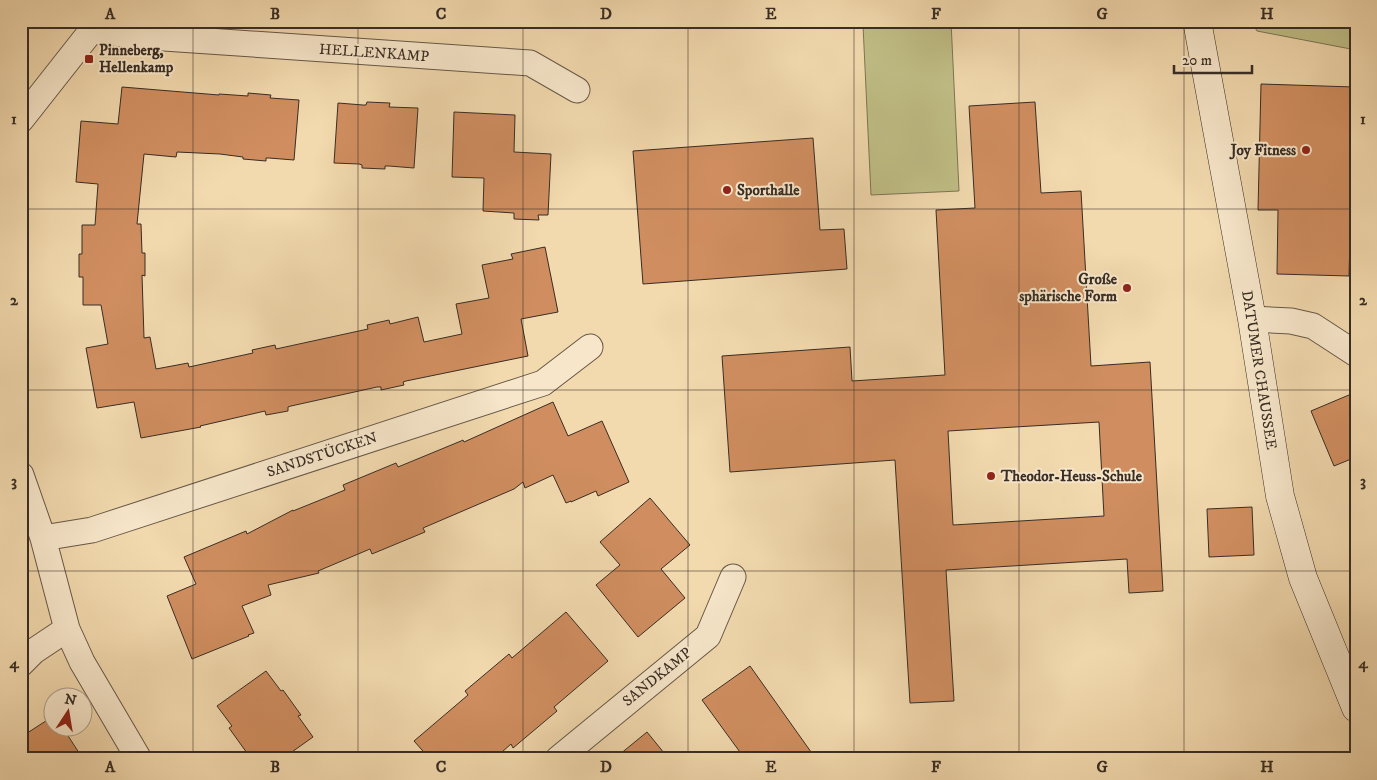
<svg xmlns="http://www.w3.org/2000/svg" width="1377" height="780" viewBox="0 0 1377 780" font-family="'IM FELL DW Pica',serif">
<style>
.green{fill:#c0be86;stroke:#7c7656}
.building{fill:#d08e60;stroke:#382d25;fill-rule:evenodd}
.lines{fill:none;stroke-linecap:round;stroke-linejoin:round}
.lane-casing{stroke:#665847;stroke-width:14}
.street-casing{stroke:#665847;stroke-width:27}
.secondary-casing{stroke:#382d25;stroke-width:29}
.lane{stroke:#f7e6ca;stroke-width:12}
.street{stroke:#f7e6ca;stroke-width:25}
.secondary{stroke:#f7e6ca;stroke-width:28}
.grid{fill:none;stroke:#382d25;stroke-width:1;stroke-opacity:0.55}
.poi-dot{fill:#8f2418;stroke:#f7e6ca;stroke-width:2}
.labels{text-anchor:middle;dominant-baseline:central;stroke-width:4;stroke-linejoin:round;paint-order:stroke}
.poi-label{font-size:15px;font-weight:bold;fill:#382d25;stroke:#f7e6ca;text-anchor:start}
.street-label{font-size:15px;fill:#382d25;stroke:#f7e6ca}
.neatline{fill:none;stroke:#382d25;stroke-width:2}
.grid-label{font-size:16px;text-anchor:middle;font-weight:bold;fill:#382d25}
</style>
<rect width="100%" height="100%" fill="#f2d9ae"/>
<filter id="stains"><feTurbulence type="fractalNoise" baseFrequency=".004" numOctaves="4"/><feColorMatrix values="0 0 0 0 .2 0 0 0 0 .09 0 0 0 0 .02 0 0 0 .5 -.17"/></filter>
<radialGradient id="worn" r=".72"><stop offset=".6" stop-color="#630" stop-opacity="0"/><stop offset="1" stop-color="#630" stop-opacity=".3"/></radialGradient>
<path class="green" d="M951,21l8,170 -88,4 -8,-170z
M1251,21h105v29l-99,-19z"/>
<path class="building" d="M1261,84l93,3 -5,189 -72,-2 1,-64h-20z
M122,87l97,8v-1l29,2v-3l23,2 -1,3 29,2 -5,60 -25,-2h-3v3l-23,-2v-2l-23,-3 -43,-2 -1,5 -32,-3 -7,70h4l1,29h3v23l-3,-1 2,63 6,-1 6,32 32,-6 1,4 64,-14 -1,-3 23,-5 1,4 92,-20 -1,-4 22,-5 1,4 28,-7 6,25 38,-8 -6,-30 33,-6 -7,-33 31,-6 -2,-5 34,-7 13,65 -37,7 7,37 -122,25 -3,1 1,3 -23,5v-3h-4l-86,19 -3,1v4l-22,4 -1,-4 -65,15 1,1 -60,11 -7,-36 -37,6 -11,-60 22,-4 -7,-39h-18v-28h-4v-23h3v-29h13l3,-41 -22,-2 5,-61 37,3z
M367,102l23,1 -1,4 29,1 -4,60 -25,-2h-4v3l-23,-1v-3l-3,-1 -25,-1 4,-60 25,2h3z
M1035,102l6,91 40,-2 10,175 59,-4 13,229 -34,2 -2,-34 -181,11 8,131 -44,2 -15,-243 -165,12 -8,-116 128,-9 2,34 93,-6 -9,-165 39,-2 -6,-102zM1099,422l5,94 -151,9 -5,-94z
M454,112l61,3 -1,37 37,2 -3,61h-10l1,5 -25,-1v-6l-31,-2 1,-33 -32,-1z
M813,138l7,92 24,-1 3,40 -204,15 -10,-133z
M1356,392v65l-22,9 -23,-55z
M553,402l15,34 34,-15 27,61 -31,14 -2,-5 -25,11v-1l-5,2 -13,-28 -28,13 -2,-6 -9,7 -91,39 2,4 -53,22 -2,-5 -52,22 1,2 -51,12 3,10 -29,11 12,27 -6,2 1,1 -57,23 -25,-63 29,-12 -12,-27 62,-26 1,3 46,-24v1l52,-21 -2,-5 53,-22 2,4 63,-26 2,-1 1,2z
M650,498l40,47 -29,24 24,29 -47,39 -42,-52 24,-20 -20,-23z
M1252,507l2,48 -45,2 -2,-48z
M566,612l42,49 -54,46 3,4 -44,37 -2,-4 -17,15h-64l-16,-18 54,-46 -3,-4 44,-37 3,4z
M750,666l66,93h-71l-43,-59z
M266,671l15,20 2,-1 18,25 -3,1 15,21 -31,22h-27l-6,-8 -2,2 -18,-25 3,-2 -15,-20z
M52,717v11h11l20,31h-62v-22z
M647,732l22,27h-55z"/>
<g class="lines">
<g class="lane-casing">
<path id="lane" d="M164,38l13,-17"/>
</g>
<g class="street-casing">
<path id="street" d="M92,31l72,7 366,25 47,27
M21,120l78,-99
M1252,319l39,2 22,5 43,28
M21,475l22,63 24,91 15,33 57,97
M43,538l49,-8 451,-147 47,-36
M21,664l13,-13 33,-22
M558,759l150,-123 25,-59"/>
</g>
<g class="secondary-casing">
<path id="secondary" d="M1197,21l55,298 28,177 23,82 53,130"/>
</g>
<use href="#lane" class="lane"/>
<use href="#street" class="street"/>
<use href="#secondary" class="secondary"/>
</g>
<path class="grid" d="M193,21v738M358,21v738M523,21v738M688,21v738M854,21v738M1019,21v738M1184,21v738M21,209h1335M21,390h1335M21,571h1335"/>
<g class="poi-dot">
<rect x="84" y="54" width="10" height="10" rx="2.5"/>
<circle cx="1306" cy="150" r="5"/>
<circle cx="727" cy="190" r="5"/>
<circle cx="1127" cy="288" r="5"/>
<circle cx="991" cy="476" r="5"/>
</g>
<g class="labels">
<g class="poi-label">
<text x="99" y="50">Pinneberg,<tspan x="99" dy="17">Hellenkamp</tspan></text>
<text x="1296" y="150" text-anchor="end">Joy Fitness</text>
<text x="737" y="190">Sporthalle</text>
<text x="1117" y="279" text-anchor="end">Große<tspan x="1117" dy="17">sphärische Form</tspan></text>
<text x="1001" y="476">Theodor-Heuss-Schule</text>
</g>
<g class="street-label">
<text transform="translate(374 53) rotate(4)">HELLENKAMP</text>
<text transform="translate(1259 370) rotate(81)">DATUMER CHAUSSEE</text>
<text transform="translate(322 455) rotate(-18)">SANDSTÜCKEN</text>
<text transform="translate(657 677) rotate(-39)">SANDKAMP</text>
</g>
</g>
<rect width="1377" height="780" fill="none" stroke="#f2d9ae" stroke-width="55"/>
<g transform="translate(68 712) rotate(12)"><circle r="24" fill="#f7e6ca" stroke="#ab9c88"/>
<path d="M0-4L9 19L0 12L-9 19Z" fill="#8f2418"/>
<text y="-8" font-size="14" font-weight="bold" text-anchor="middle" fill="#382d25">N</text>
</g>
<path d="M1174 65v8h78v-8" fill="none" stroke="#382d25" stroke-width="2.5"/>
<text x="1182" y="65" font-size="15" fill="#382d25" stroke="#f7e6ca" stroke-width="4" paint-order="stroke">20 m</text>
<rect x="28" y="28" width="1322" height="724" class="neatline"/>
<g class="grid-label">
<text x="110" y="19">A</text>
<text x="275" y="19">B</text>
<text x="441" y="19">C</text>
<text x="606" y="19">D</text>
<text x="771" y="19">E</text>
<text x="936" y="19">F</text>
<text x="1102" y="19">G</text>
<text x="1267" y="19">H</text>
<text x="14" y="124">1</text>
<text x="1363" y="124">1</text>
<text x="14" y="305">2</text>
<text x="1363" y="305">2</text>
<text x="14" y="486">3</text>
<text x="1363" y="486">3</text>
<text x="14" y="668">4</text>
<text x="1363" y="668">4</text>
<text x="110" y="772">A</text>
<text x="275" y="772">B</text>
<text x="441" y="772">C</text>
<text x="606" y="772">D</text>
<text x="771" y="772">E</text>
<text x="936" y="772">F</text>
<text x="1102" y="772">G</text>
<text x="1267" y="772">H</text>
</g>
<rect width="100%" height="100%" filter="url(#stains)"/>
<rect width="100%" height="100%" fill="url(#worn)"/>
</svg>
